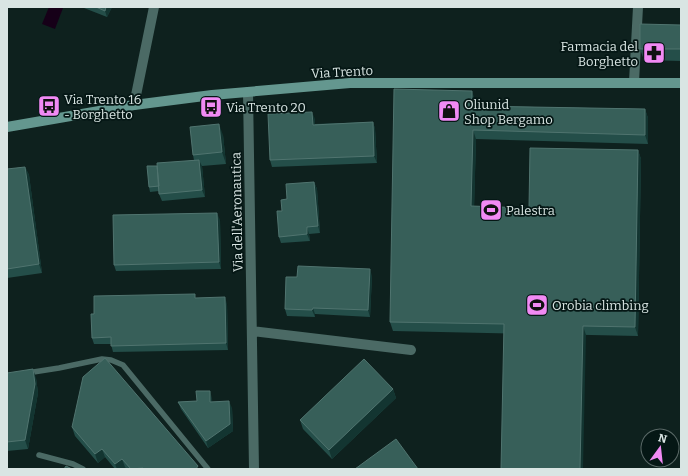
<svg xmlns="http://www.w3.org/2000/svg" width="688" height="476" viewBox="0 0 688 476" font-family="Bitter,serif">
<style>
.water{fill:#160018}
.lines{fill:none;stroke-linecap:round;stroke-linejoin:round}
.lane{stroke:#4b6a65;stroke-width:5.5}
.street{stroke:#4b6a65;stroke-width:10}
.secondary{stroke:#64978f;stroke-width:10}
.wall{fill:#244e49}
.shaded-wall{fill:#133531}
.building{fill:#375f59;stroke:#50746f}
.labels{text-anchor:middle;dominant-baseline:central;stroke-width:3.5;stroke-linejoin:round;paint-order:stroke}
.poi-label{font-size:13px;fill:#d9e5e3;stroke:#051715;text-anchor:start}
.street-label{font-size:13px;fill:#d9e5e3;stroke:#051715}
</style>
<rect width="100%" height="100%" fill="#0e211e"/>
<path class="water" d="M49,7h10l4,1 -8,21 -13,-5z"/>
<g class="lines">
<path class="lane" d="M27,373l32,-5 43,-9 9,1 12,5 85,104
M39,455l34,9 10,5"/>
<path class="street" d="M634,82l4,-75
M248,92l6,377
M134,105l20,-98
M252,331l159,19"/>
<path class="secondary" d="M7,127l127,-22 78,-10 138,-12h331"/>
</g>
<path class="wall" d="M83,7h29l-5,10 -23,-9z
M681,25v36l-37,-1 -4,-11z
M475,100v6l170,3 3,9v26l-172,-5 -2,67 55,2 109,-58 3,9 -3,177 -245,-5 -3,-9z
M315,119v5l58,-2 2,7 2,34 -105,4 -2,-7z
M223,135l3,29 -24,2 3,31 -43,4 -3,-7v-3l-9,1 -1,-5 8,-21 37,-6 -1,-5z
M25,167l4,8 13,98 -35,5v-109z
M314,182l3,7 3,44 -11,1 1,7 -29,2 -2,-6 3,-26 5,-12z
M220,220l1,49 -105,2 -2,-6z
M372,276l-2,41 -55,-3v3l-28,-1 -2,-7 12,-32z
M197,298l30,6 1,46 -115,2 -2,-8h-17l-2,-6 2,-24z
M7,373l29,5 2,15 -10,56 -21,2z
M393,389l3,9 -64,61 -29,-30 -3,-9z
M212,398v4l20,6 1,23 -25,17 -27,-39 -3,-7 19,-1z
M72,427l126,42h-72l-1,-2 -2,2h-8l-10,-12 -7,6 -23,-27z"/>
<path class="shaded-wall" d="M106,7h6l-5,10 -2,-6z
M472,91l3,9v14l-3,-8z
M645,109l3,9v26l-3,-9z
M312,112l3,7v12l-2,-6z
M373,122l2,7 2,34 -3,-7z
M219,124l4,11 3,29 -4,-12z
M473,130l3,9 -2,76 -3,-9z
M638,150l3,9 -3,177 -3,-9z
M199,160l3,6 3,31 -3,-7z
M25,167l4,8 13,98 -3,-9z
M314,182l3,7 3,44 -2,-7z
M217,213l3,7 1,49 -2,-7z
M307,227l2,7 1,7 -3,-7z
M370,269l2,7 -2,41 -2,-7z
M225,297l2,7 1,46 -2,-7z
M313,308l2,6v3l-3,-7z
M583,326l3,9 -3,134h-3z
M33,369l3,9 2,15 -10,56 -3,-9z
M393,389l3,9 -64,61 -3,-9z
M210,391l2,7 1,11 -3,-7z
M229,401l3,7 1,23 -25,17 -2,-7z
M102,449l3,8 -7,6 -3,-9z
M122,459l3,8 -2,2h-6l-2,-5z"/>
<path class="building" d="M96,7h10l-1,4z
M640,24l41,1v24h-41z
M394,89l78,2v15l173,3v26l-172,-5 -2,76 58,2 1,-60 108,2 -3,177 -52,-1 -3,143h-79l3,-145 -114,-2z
M312,112l1,13 60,-3 1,34 -104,4 -2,-46z
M219,124l3,28 -29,3 -3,-28z
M199,160l3,30 -43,4 -2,-31z
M147,166h10l2,20 -10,1z
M25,167l14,97 -32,5v-100z
M314,182l4,44 -11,1v7l-28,3 -2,-26h5l-1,-11 6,-1 -1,-15z
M217,213l2,49 -105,3 -1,-50z
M298,266l72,3 -2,41 -55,-2 -1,2 -27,-1 1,-32h11z
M195,294v4l30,-1 1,46 -115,3v-9l-19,1 -1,-24h3v-18z
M105,358l93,108 -2,3h-53v-1l-12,1 -9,-10 -7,5 -13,-15 -7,5 -23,-27 11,-50z
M364,359l29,30 -64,61 -29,-30z
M33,369l2,15 -10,56 -18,2v-69z
M196,391h14v11l19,-1 1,23 -24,17 -28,-39 19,-1z
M396,439l22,30h-63z
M66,466l6,3h-8z"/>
<defs>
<g id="pharmacy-square" transform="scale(1.15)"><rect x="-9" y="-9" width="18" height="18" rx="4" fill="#f18af4" stroke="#051715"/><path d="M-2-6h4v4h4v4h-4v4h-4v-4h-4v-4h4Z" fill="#111"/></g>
<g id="bus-square" transform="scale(1.15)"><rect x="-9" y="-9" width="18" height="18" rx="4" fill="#f18af4" stroke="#051715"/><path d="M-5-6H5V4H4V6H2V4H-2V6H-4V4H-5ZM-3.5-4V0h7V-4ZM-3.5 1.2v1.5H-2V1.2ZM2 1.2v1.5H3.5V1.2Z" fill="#111"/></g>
<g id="shop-square" transform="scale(1.15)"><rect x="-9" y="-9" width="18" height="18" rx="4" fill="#f18af4" stroke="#051715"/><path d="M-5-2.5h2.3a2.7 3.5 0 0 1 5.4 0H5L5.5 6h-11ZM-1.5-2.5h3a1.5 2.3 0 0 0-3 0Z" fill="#111"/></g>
<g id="stadium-square" transform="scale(1.15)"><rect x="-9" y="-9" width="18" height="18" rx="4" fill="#f18af4" stroke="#051715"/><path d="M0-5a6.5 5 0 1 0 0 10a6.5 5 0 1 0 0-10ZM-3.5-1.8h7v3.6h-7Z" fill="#111"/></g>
</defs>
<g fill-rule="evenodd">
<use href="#pharmacy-square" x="654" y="53"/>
<use href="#bus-square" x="49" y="106"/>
<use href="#bus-square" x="211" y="107"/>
<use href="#shop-square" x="449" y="111"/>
<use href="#stadium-square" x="491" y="210"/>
<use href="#stadium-square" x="537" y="305"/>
</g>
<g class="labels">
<g class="poi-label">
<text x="638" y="46" text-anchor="end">Farmacia del<tspan x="638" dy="15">Borghetto</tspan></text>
<text x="64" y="99">Via Trento 16<tspan x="64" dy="15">- Borghetto</tspan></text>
<text x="464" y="104">Oliunid<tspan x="464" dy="15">Shop Bergamo</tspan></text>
<text x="226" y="107">Via Trento 20</text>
<text x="506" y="210">Palestra</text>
<text x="552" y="305">Orobia climbing</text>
</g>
<g class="street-label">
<text transform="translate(342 72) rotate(-3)">Via Trento</text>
<text transform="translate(237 212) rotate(-91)">Via dell'Aeronautica</text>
</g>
</g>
<rect width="688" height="476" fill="none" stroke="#d9e5e3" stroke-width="16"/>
<g transform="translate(660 448) rotate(15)"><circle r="19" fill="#051715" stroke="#5a6967"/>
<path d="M0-3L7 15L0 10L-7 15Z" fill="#f18af4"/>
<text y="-6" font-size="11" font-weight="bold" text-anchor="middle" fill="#d9e5e3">N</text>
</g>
</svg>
